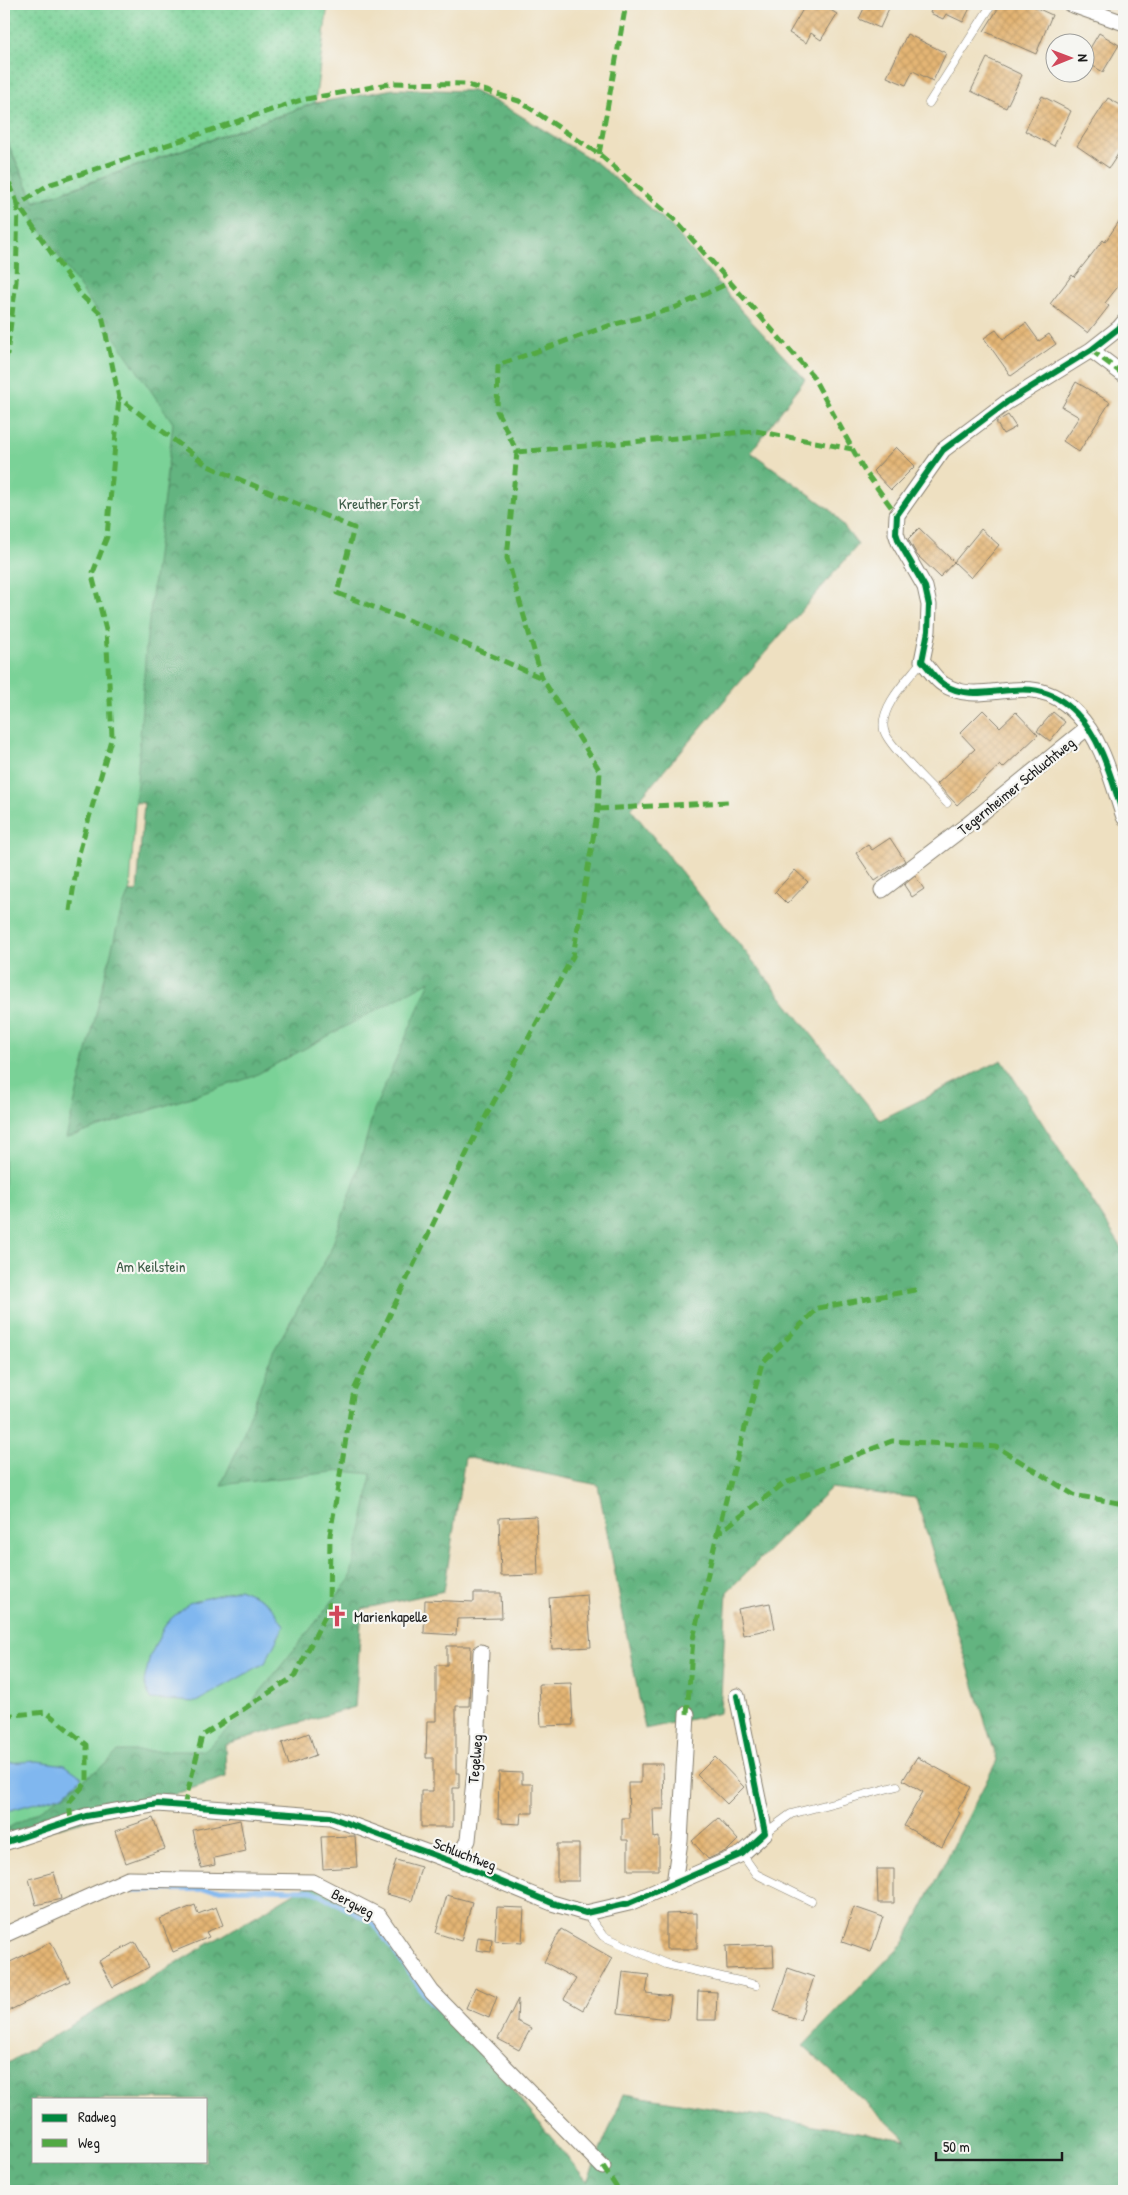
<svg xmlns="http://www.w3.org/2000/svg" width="1128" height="2195" viewBox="0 0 1128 2195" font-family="'Patrick Hand',sans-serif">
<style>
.grass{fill:url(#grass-dots);stroke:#4b775a}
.forest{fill:url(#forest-crowns);stroke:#40684e;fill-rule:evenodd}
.green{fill:#7ad297;stroke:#4b775a}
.water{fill:#80b7ef;stroke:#4e6a86}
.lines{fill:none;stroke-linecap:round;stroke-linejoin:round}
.stream{stroke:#80b7ef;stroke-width:5}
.building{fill:url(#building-cross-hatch)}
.lane-casing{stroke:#857e6e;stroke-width:9}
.street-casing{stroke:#857e6e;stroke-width:17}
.lane{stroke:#fff;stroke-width:8}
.street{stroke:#fff;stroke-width:15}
.quiet{stroke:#52a943;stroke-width:5;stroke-dasharray:10 5;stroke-linecap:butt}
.cycleway-casing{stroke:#f6f6f2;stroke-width:9}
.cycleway{stroke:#00873e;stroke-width:6}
.labels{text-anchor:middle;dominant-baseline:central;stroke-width:4.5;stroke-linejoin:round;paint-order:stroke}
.park-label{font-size:15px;fill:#3d5c47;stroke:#f6f6f2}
.street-label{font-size:15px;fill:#1c1c1c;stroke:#f6f6f2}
.poi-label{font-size:15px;fill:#1c1c1c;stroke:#f6f6f2;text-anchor:start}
</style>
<defs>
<pattern id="grass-dots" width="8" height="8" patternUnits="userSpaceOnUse" patternTransform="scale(1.25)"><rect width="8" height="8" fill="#7ad297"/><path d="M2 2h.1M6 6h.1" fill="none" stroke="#69b482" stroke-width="1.8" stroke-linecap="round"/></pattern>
<pattern id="forest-crowns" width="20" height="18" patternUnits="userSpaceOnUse" patternTransform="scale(1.25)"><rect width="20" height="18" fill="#63b480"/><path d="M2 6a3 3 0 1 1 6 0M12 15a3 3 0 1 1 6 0" fill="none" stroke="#519268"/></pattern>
<pattern id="building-cross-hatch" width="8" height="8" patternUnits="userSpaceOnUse" patternTransform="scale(1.25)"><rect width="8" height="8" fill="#e4b574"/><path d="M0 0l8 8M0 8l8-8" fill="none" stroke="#c39b64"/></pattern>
</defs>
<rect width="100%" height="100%" fill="#f6f6f2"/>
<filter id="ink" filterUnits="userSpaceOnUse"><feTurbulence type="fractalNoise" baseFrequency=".02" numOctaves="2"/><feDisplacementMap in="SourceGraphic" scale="10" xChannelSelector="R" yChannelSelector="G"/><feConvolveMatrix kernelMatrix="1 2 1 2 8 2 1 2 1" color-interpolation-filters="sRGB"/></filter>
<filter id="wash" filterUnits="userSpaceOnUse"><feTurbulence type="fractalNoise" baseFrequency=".0096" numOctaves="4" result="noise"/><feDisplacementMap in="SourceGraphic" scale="20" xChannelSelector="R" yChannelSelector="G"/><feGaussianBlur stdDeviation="1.12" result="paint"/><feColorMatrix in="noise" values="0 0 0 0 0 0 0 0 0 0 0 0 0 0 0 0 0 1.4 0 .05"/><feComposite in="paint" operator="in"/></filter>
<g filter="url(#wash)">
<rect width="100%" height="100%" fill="#eee0c1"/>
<path class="grass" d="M4,4h324l-13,99 -281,99 -30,-67z"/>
<path class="forest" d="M394,89l79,2 40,20 84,52 75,64 68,82 65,70 -54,73 80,58 27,35 -227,264 249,311 122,-60 122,191v940h-1120v-126l309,-183 66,34 53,76 155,189 37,-87 283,46 -104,-94 102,-105 92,-181 -81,-262 -85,-10 -104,104 -7,121 -75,16 -47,-244 -133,-28 -21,134 -82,18 -7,98 -130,37 1,33 -68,23 -154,43v-1708l31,67 280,-99zM80,799l64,4 -7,89 -68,-3zM34,2099h172v62h-172z"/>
<path class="green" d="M4,152l15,46 154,225 -27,223 -16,243 -10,26 -54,223 186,-61 178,-96 -56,129 -19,71 -25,71 -57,100 -35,96 -17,37 121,-14 29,3 -4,29 -17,76 -112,141 -31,28 -6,3h-83l-11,12 -71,50 -32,17z"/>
<path class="water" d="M239,1589c27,11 30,12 45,37l-19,37 -69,39 -46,-3 -6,-17 6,-26 16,-33 23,-20z
M37,1761l28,4 17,12 -19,18 -59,17v-49z"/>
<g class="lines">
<path class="stream" d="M131,1890l122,-1 58,1 63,33 53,75 28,28"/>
</g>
<g id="blocks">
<path class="building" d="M806,4h15l16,10 -16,26 -10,-7 -5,10 -17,-10z
M866,4h25l-11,24 -21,-9z
M923,4h49l-9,18 -17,-8 -3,5 -13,-6 2,-5z
M1001,4h27l24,11 -16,39 -52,-23z
M1099,33l20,12 -16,27 -17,-10v-7z
M907,34l39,19 -13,28 -20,-10 -7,14 -19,-8z
M987,58l35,17 -16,33 -35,-17z
M1042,96l29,15 -17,35 -29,-15z
M1108,98l16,9v38l-15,23 -32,-22z
M1124,214v65l-19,24 4,3 -21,27 -38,-29 22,-29 2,2 29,-37 2,2z
M1026,323l13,18 10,-7 7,10 -45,32 -27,-38 12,-8 7,9z
M1076,382l34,20 -31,50 -16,-11 16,-24 -17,-10z
M1008,415l8,12 -13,7 -7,-12z
M896,447l19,19 -24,24 -18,-19z
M919,528l35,34 -14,15 -23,-22 -9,-16z
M981,529l18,16 -28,33 -17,-16z
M983,710l17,17 16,-15 22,23 -35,33 -3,-3 -43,40 -20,-21 38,-35 -15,-16z
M1053,712l12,10 -15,19 -13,-10z
M890,838l15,23 -30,20 -19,-28 12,-8 4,5z
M795,870l13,12 -21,22 -12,-12z
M915,876l9,13 -12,8 -8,-12z
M536,1516l2,59 -37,1 -2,-58z
M474,1593h27l1,25 -45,1 -1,16 -32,-2 1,-33 49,2z
M587,1595l4,52 -39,2 -3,-51z
M770,1603l5,25 -32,7 -5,-26z
M447,1646h24l-2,60h-13v67h3v15h-6v39h-32v-36h12v-33h-7l1,-37h9v-56h11z
M571,1683l2,42 -32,1 -2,-42z
M309,1733l7,22 -27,10 -7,-22z
M715,1757l29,30 -17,17 -30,-29z
M917,1757l54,30 -14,24 3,2 -18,34 -38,-21 19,-34 -20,-12z
M641,1764h22l1,45h-11l1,29 5,-1v33h-31v-30h-6v-22h7l-1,-35h13z
M499,1772l23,1v11h11v29h-12l-1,11 -18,-1v-4l-4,-1z
M153,1818l12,31 -39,14 -11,-32z
M718,1818l20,22 -10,10 -20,9 -16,-18z
M240,1820l6,31 -32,7 1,7 -14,3 -8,-38z
M355,1836l2,31 -34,2 -2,-32z
M557,1844h22v37h-22z
M396,1860l25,7 -9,34 -26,-7z
M877,1869h17v34h-16z
M54,1872l7,27 -25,6 -7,-26z
M447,1895l25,7 -11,39 -25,-8z
M195,1905l3,9 18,-7 7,18 -17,7 3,5 -36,15 -13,-33z
M497,1907l27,1 -2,35 -27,-2z
M854,1907l29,10 -12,35 -29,-10z
M697,1913v36h-31v-35z
M561,1929l51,29 -29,52 -19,-11 12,-20 -32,-17z
M478,1937l14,2 -1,13 -15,-2z
M51,1942l19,39 -66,32v-48z
M135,1942l14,25 -36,20 -14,-26z
M773,1944l1,23 -47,2 -1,-23z
M788,1968l26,9 -14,43 -26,-9z
M623,1972l26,3 -3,18 25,3 -3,23 -50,-6z
M475,1987l22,10 -8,21 -23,-10z
M698,1991l19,1 -1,28h-19z
M518,1999l-1,22 14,7 -12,22 -21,-11z"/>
</g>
</g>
<g filter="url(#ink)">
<use href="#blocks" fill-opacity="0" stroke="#857e6e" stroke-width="1"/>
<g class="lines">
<g class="lane-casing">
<path id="lane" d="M929,103l63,-99
M922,661c-13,17 -43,46 -38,69 3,15 51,60 63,73
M765,1833l26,-19 106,-28
M742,1854l14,20 55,27
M586,1913l17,23 63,28 90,21"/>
</g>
<g class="street-casing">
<path id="street" d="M1070,4l54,19
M1124,322l-5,6 -28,22 -84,52 -64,48 -46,65 -1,18 3,9 26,45 4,18 -1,26 -6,30c7,7 13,18 21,23 41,27 86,-20 133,29 27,27 36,69 48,104
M1091,350l33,25
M882,890l85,-65 120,-97
M4,1843l82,-27 72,-12 172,13 126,46 96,40 34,10 43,-10 113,-49 23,-21 -28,-137
M456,1863l12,-23 9,-90 4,-98
M674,1884l6,-43 7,-127
M4,1935l124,-56 185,3 66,34 53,76 171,175"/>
</g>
<use href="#lane" class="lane"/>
<use href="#street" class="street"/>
<path class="quiet" d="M599,154l27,-150
M4,169l14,36 62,89 22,21 17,83 89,68 146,62 -17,65 94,36 111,49
M1091,350l33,25
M4,361l3,-7 9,-72 2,-77 30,-20 253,-85 93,-17 71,1 54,17 80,53 76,66 137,155 52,95 33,45
M517,452l239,-21 96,18
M598,809l130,-7
M70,911l8,-54 34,-121 -6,-106 -14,-55 15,-38 12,-139
M717,1534l45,-171 56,-55 102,-19
M687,1714l6,-75 24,-105 66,-50 109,-43 105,6 77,48 50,9
M4,1716l42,-4 41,33v37l-18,20 2,19
M184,1806l18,-70 93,-60 34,-68 1,-73 24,-145 119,-250 100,-184 25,-147 2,-38 -58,-93 -35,-120 10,-106 -20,-41 1,-46 110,-39 64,-17 59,-27
M603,2167l16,24"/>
<g class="cycleway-casing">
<path id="cycleway" d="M1124,322l-5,6 -28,22 -84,52 -64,48 -46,65 -1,18 3,9 26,45 4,18 -1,26 -6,30c7,7 13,18 21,23 41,27 86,-20 133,29 27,27 36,69 48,104
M4,1843l82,-27 72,-12 172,13 126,46 96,40 34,10 43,-10 113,-49 23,-21 -28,-137"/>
</g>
<use href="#cycleway" class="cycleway"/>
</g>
</g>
<defs>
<g id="church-bare" transform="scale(1.725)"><path d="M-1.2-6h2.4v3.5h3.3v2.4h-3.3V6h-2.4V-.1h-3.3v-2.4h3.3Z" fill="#d1495b" stroke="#f6f6f2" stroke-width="2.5" paint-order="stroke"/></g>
</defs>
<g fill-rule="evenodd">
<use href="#church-bare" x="337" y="1616"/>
</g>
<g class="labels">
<g class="park-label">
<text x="379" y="503">Kreuther Forst</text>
<text x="151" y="1266">Am Keilstein</text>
</g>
<g class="street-label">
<text transform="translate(1016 786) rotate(-39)">Tegernheimer Schluchtweg</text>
<text transform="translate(475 1759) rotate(-85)">Tegelweg</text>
<text transform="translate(465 1854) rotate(21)">Schluchtweg</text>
<text transform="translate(353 1903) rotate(28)">Bergweg</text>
</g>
<g class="poi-label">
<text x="354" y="1616">Marienkapelle</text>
</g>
</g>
<rect width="1128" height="2195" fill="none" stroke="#f6f6f2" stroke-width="20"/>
<rect x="32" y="2098" width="175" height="65" fill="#f6f6f2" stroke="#9f9f9c"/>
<rect x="42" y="2114" width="25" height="8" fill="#00873e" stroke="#9f9f9c"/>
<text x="78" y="2122" font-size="15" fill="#1c1c1c">Radweg</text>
<rect x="42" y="2139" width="25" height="8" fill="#52a943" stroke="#9f9f9c"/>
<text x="78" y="2148" font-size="15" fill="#1c1c1c">Weg</text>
<g transform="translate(1070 58) rotate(89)"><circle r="24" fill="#f6f6f2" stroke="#9f9f9c"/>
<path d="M0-4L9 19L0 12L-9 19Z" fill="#d1495b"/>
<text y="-8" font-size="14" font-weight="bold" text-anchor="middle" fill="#1c1c1c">N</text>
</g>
<path d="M936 2152v8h126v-8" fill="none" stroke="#1c1c1c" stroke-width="2.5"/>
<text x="943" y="2152" font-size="15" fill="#1c1c1c" stroke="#f6f6f2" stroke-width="4" paint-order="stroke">50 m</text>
</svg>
